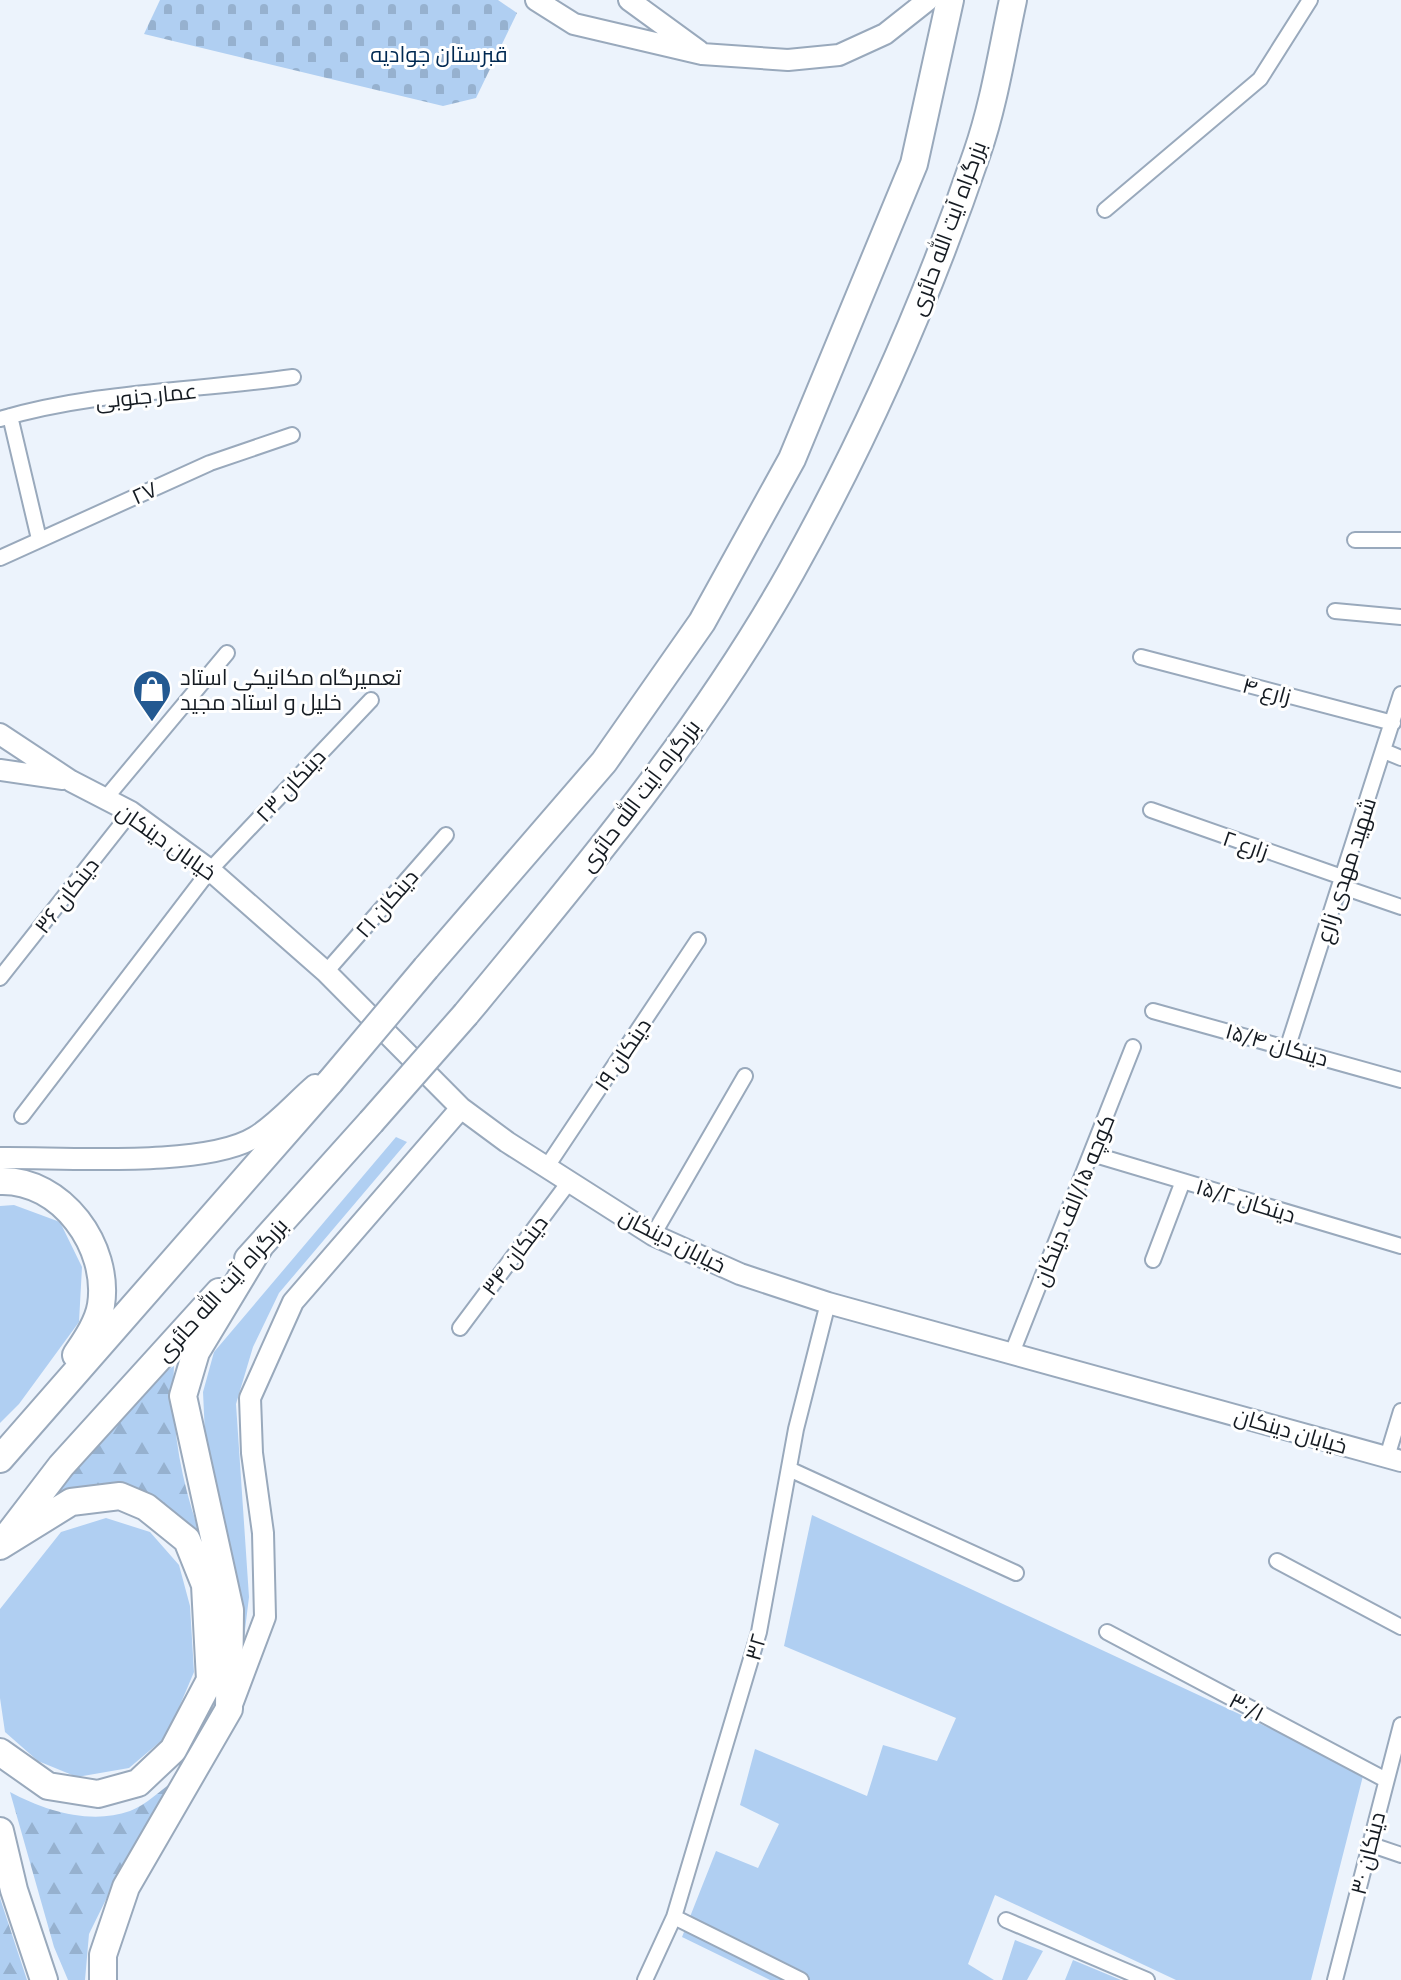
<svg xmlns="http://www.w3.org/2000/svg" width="1401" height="1980" viewBox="0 0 1401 1980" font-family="'IBM Plex Sans',Cairo,sans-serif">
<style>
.green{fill:#b0cff2}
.forest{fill:url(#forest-firs)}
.cemetery{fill:url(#cemetery-stones)}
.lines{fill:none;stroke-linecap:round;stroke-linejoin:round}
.street-casing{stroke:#99a9bc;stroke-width:18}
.secondary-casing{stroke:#99a9bc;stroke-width:24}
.highway-casing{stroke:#99a9bc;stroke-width:30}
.street{stroke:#fff;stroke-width:14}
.secondary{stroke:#fff;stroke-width:20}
.highway{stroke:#fff;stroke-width:26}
.highway-bridge-casing{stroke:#99a9bc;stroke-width:30;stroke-linecap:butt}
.highway-bridge{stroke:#fff;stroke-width:26}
.labels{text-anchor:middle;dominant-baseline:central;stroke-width:6;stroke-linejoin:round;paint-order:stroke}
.park-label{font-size:22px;fill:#002952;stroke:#fff}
.street-label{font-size:22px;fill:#151b22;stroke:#fff}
.poi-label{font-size:22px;fill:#151b22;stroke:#fff;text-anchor:start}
</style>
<defs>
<pattern id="forest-firs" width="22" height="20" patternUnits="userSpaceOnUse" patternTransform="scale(2)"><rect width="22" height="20" fill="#b0cff2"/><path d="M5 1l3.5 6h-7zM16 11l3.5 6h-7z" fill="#96b1cf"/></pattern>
<pattern id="cemetery-stones" width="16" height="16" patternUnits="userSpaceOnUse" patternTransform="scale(2)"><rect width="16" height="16" fill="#b0cff2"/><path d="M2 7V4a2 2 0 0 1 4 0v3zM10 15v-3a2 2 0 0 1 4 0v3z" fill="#96b1cf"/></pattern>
</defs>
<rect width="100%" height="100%" fill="#ecf3fc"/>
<path class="green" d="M396,1137l11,5 -128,151 -26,54 -17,57 13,193 -5,41 -21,-120 -17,-61 -3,-65 11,-40z
M14,1205l46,17 22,45 -3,55 -60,82 -19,19v-217z
M812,1515l552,257 -53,208h-135l-181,-85 -27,69 26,16h-224l-88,-43 34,-86 42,17 21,-44 -39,-19 15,-56 112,47 16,-51 54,16 19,-43 -172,-72z
M106,1518l44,14 29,33 11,41 4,66 -27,64 -38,32 -52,9 -39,-16 -33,-29 -5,-34v-89l61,-77z
M1015,1940l28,11 -16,29h-25z
M1073,1960l48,20h-56z"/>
<path class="forest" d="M174,1366c-3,60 6,111 26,168 -48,-42 -80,-59 -144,-42l105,-118z
M176,1779l-54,88 -33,67 -4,46h-17l-14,-33 -44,-155c35,19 81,33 120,19 16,-6 32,-22 46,-32z
M0,1898l27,82h-27z"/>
<path class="cemetery" d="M160,0h338l19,13 -41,85 -33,8 -299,-72z"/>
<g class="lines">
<g class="street-casing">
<path id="street" d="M1105,210l155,-131 50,-79
M10,416l29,123
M0,419c95,-28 195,-28 293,-42
M1355,540h46
M0,558l210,-95 82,-28
M1335,611l66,6
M1141,657l252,66
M1384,751l17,7
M105,799l122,-146
M1151,810l191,67
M1340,886l61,21
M326,972l120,-137
M0,978l131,-166
M1153,1011l248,69
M1288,1046l113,-352
M22,1116l188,-246 161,-170
M1092,1154l309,92
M546,1168l152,-228
M653,1235l92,-159
M1153,1260l30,-79
M460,1328l109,-146
M1012,1353l121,-306
M1387,1457l14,-46
M789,1469l227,104
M1277,1561l124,66
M1107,1632l279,148
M1369,1844l32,11
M674,1917l127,63
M1006,1920l141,60
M645,1980l29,-63 85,-285 37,-203 32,-126
M1335,1980l66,-255"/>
</g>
<g class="secondary-casing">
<path id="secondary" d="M536,0l38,24 128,30 86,6 51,-5 46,-21 43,-34
M629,0l70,51
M0,734l71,47 60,31 79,58 116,102 135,136 46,34 146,93 87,39 88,29 573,158
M0,770l63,9
M0,1158c62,-1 205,10 255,-21 22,-13 41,-36 60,-52
M233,1702l32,-85 -2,-84 -11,-80 -2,-55 43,-96 168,-194"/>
</g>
<g class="highway-casing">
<path id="highway" d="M426,968l178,-206 98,-140 90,-163 122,-295 36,-164
M466,1014c116,-140 236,-283 325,-442 75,-134 137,-275 186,-419 17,-49 25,-102 36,-153
M0,1181c62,-2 110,66 101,124 -3,18 -15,35 -25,50
M248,1259l123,-137
M0,1459l330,-377
M9,1534l52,-68 158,-174
M0,1546l71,-44 49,-6 26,11 41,33 18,45 5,95 -37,70 -35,33 -40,11 -50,-8 -48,-34
M0,1831l14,59 30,90
M103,1980v-25l23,-68 103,-178 1,-99 -47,-214 13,-44 64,-106"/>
</g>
<use href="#street" class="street"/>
<use href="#secondary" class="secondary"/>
<use href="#highway" class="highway"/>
<g class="highway-bridge-casing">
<path id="highway-bridge" d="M330,1082l96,-114
M371,1122l95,-108"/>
</g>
<use href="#highway-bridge" class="highway-bridge"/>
</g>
<defs>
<g id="shop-pin" transform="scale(2)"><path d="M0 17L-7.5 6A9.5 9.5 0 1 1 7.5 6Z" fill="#235991" stroke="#fff"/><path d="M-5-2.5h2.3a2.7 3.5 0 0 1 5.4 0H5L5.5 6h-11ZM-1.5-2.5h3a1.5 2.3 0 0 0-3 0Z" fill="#fff"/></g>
</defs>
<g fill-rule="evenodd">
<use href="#shop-pin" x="152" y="689"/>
</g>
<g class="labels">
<g class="park-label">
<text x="439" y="53">قبرستان جوادیه</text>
</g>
<g class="street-label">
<text transform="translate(947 228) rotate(-70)">بزرگراه آیت الله حائری</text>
<text transform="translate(146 395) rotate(-6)">عمار جنوبی</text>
<text transform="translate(144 492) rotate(-24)">۲۷</text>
<text transform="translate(1267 690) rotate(15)">۴ زارع</text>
<text transform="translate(290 785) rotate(-47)">۲۳ دینکان</text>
<text transform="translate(639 795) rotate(-53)">بزرگراه آیت الله حائری</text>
<text transform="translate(167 841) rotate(35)">خیابان دینکان</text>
<text transform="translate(1246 844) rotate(19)">۲ زارع</text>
<text transform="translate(1345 870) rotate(-72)">شهید مهدی زارع</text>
<text transform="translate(66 895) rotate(-52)">۳۶ دینکان</text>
<text transform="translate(386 903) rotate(-49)">۲۱ دینکان</text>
<text transform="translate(1277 1044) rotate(16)">۱۵/۴ دینکان</text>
<text transform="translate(622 1054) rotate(-56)">۱۹ دینکان</text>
<text transform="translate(1073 1200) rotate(-68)">کوچه ۱۵/الف دینکان</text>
<text transform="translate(1246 1200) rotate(17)">۱۵/۲ دینکان</text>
<text transform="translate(673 1240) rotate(27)">خیابان دینکان</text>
<text transform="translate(514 1255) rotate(-53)">۳۴ دینکان</text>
<text transform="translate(221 1289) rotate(-48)">بزرگراه آیت الله حائری</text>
<text transform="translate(1291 1430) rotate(16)">خیابان دینکان</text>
<text transform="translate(755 1647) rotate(-74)">۳۲</text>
<text transform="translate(1247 1706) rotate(28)">۳۰/۱</text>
<text transform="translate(1367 1853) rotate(-76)">۳۰ دینکان</text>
</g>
<g class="poi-label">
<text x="180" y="676">تعمیرگاه مکانیکی استاد<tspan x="180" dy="25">خلیل و استاد مجید</tspan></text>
</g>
</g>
</svg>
